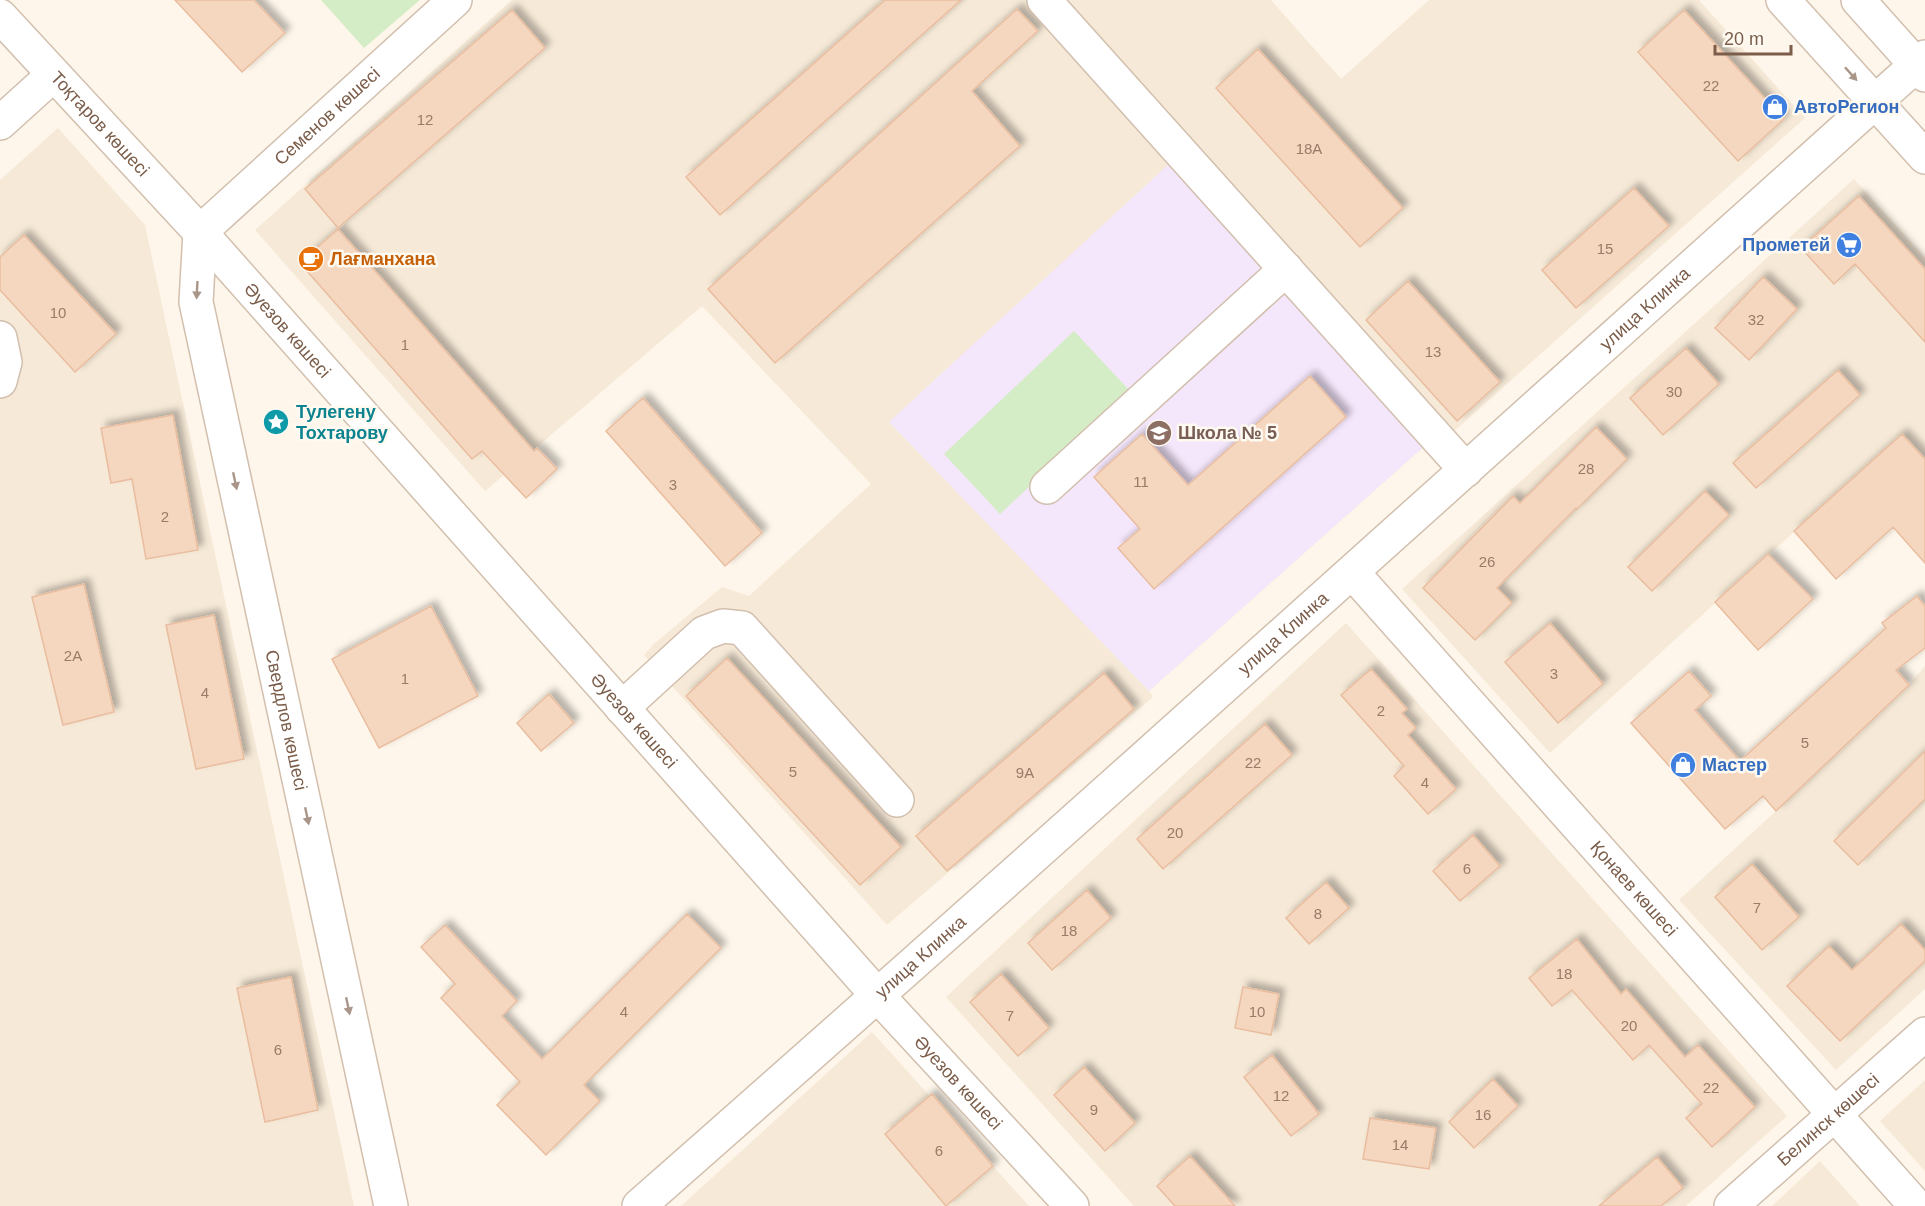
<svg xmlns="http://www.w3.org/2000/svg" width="1925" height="1206" viewBox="0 0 1925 1206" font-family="Arial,sans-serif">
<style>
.residential{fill:#f6e9d7}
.education{fill:#f4e6fb}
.green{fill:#d5edc6}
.building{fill:#f5d6bf;stroke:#e9bd9f;stroke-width:1.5;filter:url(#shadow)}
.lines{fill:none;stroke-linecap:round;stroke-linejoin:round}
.minor-casing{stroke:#d2bfae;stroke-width:36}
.minor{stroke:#fff;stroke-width:33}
.oneway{fill:#a99689}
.labels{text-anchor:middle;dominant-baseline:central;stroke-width:5;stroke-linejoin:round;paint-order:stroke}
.number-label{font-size:15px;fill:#9a7b67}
.shop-label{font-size:18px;font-weight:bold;fill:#366cbe;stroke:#fffaf1;text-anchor:start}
.street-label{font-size:18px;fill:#7b5d4a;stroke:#fffaf1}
.food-label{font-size:18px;font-weight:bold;fill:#c56008;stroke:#fffaf1;text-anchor:start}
.culture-label{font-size:18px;font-weight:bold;fill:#0d838f;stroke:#fffaf1;text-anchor:start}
.education-label{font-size:18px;font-weight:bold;fill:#785e54;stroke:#fffaf1;text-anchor:start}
</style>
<defs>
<filter id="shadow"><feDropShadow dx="5.5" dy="-5.5" stdDeviation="3" flood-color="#0004"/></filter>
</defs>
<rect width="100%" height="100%" fill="#fef6ea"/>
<path class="residential" d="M512,0h759l70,79 88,-79h270l106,118 -371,331 -6,-6 -279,248 4,6 -266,228 -243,-270 10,-11 68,-57 27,9 122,-112 -169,-178 -217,185 -230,-261z
M58,128l87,97 209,981h-354v-1026z
M1854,179l71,78v202l-23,-25 -352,319 -148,-164z
M1346,623l441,493 -101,90h-552l-188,-209z
M1925,666v323l-89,81 -157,-170 97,-89 133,-126z
M872,1032l157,174h-348z
M1925,1080v91l-45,-50z
M1820,1161l40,45h-88z"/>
<path class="education" d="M1170,163l258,280 -279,248 -260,-269z"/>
<path class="green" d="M321,0h99l-56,48z
M1074,331l57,61 -131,122 -56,-60z"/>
<path class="building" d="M175,0h79l31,33 -43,39z
M885,0h76l-241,215 -34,-38z
M1017,9l21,22 -66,60 48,55 -245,217 -67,-74z
M512,10l33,38 -207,180 -33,-39z
M1684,10l100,109 -46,42 -100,-109z
M1258,49l145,159 -43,39 -144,-159z
M1634,188l35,38 -93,82 -34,-38z
M1859,196l66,73v73l-70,-78 -21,20 -33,-36z
M338,229l196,222 3,-3 20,21 -31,29 -44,-47 -10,8 -172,-196z
M24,235l92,99 -41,38 -75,-82v-33z
M1763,277l34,32 -48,51 -34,-32z
M1408,281l92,101 -43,39 -91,-101z
M1686,348l33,36 -56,51 -33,-37z
M1838,370l22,25 -104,93 -23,-25z
M1310,376l36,41 -192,172 -36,-41 22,-19 -46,-52 48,-43 46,51z
M643,398l119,135 -37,33 -119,-135z
M173,415l25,135 -52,9 -14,-80 -21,4 -10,-55z
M1596,427l31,32 -50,50 -1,-1 -79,80 15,15 -37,37 -52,-52 90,-92 7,7z
M1902,434l23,25v104l-32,-36 -57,52 -42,-48z
M1705,491l24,24 -77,76 -24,-24z
M1768,554l45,45 -55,51 -43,-48z
M84,584l30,128 -51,13 -31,-128z
M1917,596l8,10v42l-29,22 13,15 -133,126 -13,-15 -38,33 -94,-106 58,-52 22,25 -16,14 45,51 146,-133 -4,-5z
M431,606l47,90 -99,52 -47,-89z
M214,615l30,144 -48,10 -30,-144z
M1550,623l53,61 -45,39 -53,-61z
M727,658l174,189 -41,38 -174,-189z
M1371,669l36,40 -5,4 14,15 -8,7 48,54 -28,25 -34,-38 10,-10 -63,-71z
M1104,673l30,36 -187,162 -31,-35z
M549,694l25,29 -33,28 -24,-28z
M1265,724l27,31 -129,114 -26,-30z
M1925,751v48l-67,66 -24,-24z
M1473,835l27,31 -40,35 -27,-30z
M1752,864l47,53 -37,33 -47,-53z
M1326,882l23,26 -40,36 -23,-26z
M1087,890l24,28 -59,52 -24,-27z
M687,914l34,34 -137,137 16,16 -54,54 -49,-50 23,-23 -79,-84 14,-14 -34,-37 24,-22 72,76 -15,15 40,43z
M1901,924l24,26v11l-85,80 -53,-55 42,-40 23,24z
M1577,939l44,55 5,-5 59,68 13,-12 57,62 -43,40 -26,-29 16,-14 -53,-59 -16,15 -61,-70 -20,16 -23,-28z
M1001,974l48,54 -31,28 -48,-54z
M291,977l27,133 -53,12 -28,-134z
M1243,987l36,7 -8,41 -36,-7z
M1272,1055l47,59 -28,22 -47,-59z
M1084,1067l51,56 -30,28 -51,-56z
M1493,1079l25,27 -44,42 -25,-26z
M932,1094l61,72 -47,40 -61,-72z
M1370,1118l66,10 -7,41 -66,-10z
M1190,1156l45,50h-60l-18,-20z
M1657,1157l26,31 -22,18h-62z"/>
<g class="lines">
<g class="minor-casing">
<g id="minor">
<path d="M1044,0l422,470"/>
<path d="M1783,0l142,157"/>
<path d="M1858,0l67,75"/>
<path id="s1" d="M0,16l200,216 678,764 194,210"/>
<path d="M0,123l53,-48"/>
<path id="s2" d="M200,232l-4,70 195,904"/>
<path id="s3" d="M200,232l255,-232"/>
<path d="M0,338l5,24 -5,19"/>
<path d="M1047,487l239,-218"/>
<path id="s4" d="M1352,572l564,634"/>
<path d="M622,708l82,-75 19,-7 19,2 155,172"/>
<path id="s5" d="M639,1206c432,-380 858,-765 1286,-1149"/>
<path id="s6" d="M1731,1206l194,-172"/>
</g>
</g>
<use href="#minor" class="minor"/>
</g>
<defs><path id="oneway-solid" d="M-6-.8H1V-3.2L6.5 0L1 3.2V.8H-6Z" transform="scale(1.5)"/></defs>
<g class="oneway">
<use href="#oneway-solid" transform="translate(1851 74) rotate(48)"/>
<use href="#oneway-solid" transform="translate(197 290) rotate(93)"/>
<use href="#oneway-solid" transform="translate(235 481) rotate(78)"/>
<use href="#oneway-solid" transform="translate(307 816) rotate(78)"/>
<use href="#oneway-solid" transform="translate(348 1006) rotate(78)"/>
</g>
<defs>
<g id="shop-disc" transform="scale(1.35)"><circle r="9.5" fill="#3f7fe0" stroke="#fffaf1"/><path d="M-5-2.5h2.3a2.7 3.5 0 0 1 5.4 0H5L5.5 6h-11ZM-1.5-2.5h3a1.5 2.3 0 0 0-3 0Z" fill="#fff"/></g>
<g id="supermarket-disc" transform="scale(1.35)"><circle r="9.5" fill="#3f7fe0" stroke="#fffaf1"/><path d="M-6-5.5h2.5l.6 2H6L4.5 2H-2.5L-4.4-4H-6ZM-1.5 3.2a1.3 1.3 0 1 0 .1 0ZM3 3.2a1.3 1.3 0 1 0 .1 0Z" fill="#fff"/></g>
<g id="cafe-disc" transform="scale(1.35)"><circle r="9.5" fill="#e8710a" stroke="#fffaf1"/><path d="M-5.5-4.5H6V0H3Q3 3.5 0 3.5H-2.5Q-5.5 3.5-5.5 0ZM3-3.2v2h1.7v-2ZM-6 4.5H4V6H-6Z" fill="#fff"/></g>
<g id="sight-disc" transform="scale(1.35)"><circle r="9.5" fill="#0f9aa8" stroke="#fffaf1"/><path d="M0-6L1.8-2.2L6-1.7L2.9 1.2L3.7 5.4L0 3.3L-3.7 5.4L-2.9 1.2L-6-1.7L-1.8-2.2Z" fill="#fff"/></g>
<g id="school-disc" transform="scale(1.35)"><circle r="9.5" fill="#8d6e63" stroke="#fffaf1"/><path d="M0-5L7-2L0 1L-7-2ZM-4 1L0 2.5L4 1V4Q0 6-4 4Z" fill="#fff"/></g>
</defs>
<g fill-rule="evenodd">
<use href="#shop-disc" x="1775" y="107"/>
<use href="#supermarket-disc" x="1849" y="245"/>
<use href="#cafe-disc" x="311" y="259"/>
<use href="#sight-disc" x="276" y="422"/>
<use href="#school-disc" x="1159" y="433"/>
<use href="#shop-disc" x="1683" y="765"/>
</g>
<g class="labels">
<g class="number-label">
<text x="1711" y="85">22</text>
<text x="425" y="119">12</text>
<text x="1309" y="148">18А</text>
<text x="1605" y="248">15</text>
<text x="58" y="312">10</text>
<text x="1756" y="319">32</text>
<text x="405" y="344">1</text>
<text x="1433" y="351">13</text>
<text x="1674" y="391">30</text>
<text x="1586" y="468">28</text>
<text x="1141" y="481">11</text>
<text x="673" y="484">3</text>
<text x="165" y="516">2</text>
<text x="1487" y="561">26</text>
<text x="73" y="655">2А</text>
<text x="1554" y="673">3</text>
<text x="405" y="678">1</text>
<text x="205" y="692">4</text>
<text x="1381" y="710">2</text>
<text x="1805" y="742">5</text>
<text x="1253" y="762">22</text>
<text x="793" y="771">5</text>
<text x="1025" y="772">9А</text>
<text x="1425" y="782">4</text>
<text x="1175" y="832">20</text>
<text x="1467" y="868">6</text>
<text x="1757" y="907">7</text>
<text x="1318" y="913">8</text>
<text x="1069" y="930">18</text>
<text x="1564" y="973">18</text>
<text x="624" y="1011">4</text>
<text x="1257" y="1011">10</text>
<text x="1010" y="1015">7</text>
<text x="1629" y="1025">20</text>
<text x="278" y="1049">6</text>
<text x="1711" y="1087">22</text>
<text x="1281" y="1095">12</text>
<text x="1094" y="1109">9</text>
<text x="1483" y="1114">16</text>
<text x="1400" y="1144">14</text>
<text x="939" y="1150">6</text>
</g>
<g class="shop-label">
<text x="1794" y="107">АвтоРегион</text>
<text x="1830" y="245" text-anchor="end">Прометей</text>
<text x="1702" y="765">Мастер</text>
</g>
<g class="street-label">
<text stroke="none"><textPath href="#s3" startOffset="172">Семенов көшесі</textPath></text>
<text stroke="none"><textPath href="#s1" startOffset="147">Тоқтаров көшесі</textPath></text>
<text stroke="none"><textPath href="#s5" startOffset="1348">улица Клинка</textPath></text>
<text stroke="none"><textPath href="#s1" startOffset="426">Әуезов көшесі</textPath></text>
<text stroke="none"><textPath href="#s5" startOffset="862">улица Клинка</textPath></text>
<text stroke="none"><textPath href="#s2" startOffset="498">Свердлов көшесі</textPath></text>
<text stroke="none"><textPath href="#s1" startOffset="948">Әуезов көшесі</textPath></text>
<text stroke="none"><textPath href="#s4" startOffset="424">Қонаев көшесі</textPath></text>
<text stroke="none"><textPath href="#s5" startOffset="376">улица Клинка</textPath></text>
<text stroke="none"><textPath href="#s1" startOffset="1434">Әуезов көшесі</textPath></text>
<text stroke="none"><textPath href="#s6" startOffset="130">Белинск көшесі</textPath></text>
</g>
<g class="food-label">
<text x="330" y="259">Лағманхана</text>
</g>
<g class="culture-label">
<text x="296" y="412">Тулегену<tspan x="296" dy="21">Тохтарову</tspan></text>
</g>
<g class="education-label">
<text x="1178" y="433">Школа № 5</text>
</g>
</g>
<path d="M1715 45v9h76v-9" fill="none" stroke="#7b5d4a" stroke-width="3"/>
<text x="1724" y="45" font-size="18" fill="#7b5d4a" stroke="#fffaf1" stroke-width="4.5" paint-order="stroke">20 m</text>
</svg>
